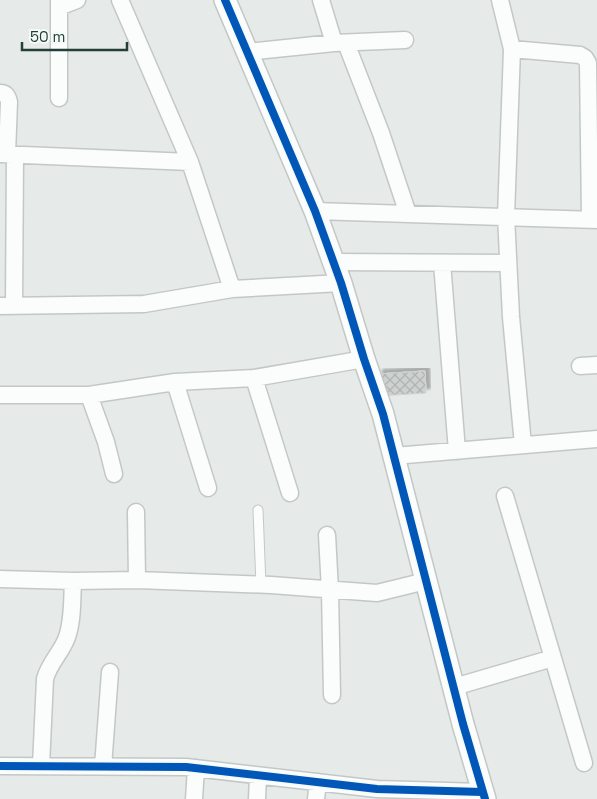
<svg xmlns="http://www.w3.org/2000/svg" width="597" height="799" viewBox="0 0 597 799" font-family="'Space Grotesk',sans-serif">
<style>
.building{fill:url(#building-cross-hatch);stroke:#cfd4d2;filter:url(#shadow)}
.lines{fill:none;stroke-linecap:round;stroke-linejoin:round}
.service-casing{stroke:#c3c8c6;stroke-width:11}
.minor-casing{stroke:#c3c8c6;stroke-width:19}
.tertiary-casing{stroke:#c3c8c6;stroke-width:24}
.service{stroke:#fbfcfc;stroke-width:9}
.minor{stroke:#fbfcfc;stroke-width:16}
.tertiary{stroke:#fbfcfc;stroke-width:21}
.cycleway-casing{stroke:#f4faf7;stroke-width:11}
.cycleway{stroke:#0057b8;stroke-width:8}
</style>
<defs>
<pattern id="building-cross-hatch" width="8" height="8" patternUnits="userSpaceOnUse" patternTransform="scale(1.25)"><rect width="8" height="8" fill="#cdd2d0"/><path d="M0 0l8 8M0 8l8-8" fill="none" stroke="#b0b5b3"/></pattern>
<filter id="shadow"><feDropShadow dx="4.5" dy="-4.5" stdDeviation="1" flood-color="#0004"/></filter>
</defs>
<rect width="100%" height="100%" fill="#e6ebe9"/>
<path class="building" d="M425,371l1,22 -47,3 -1,-22z"/>
<g class="lines">
<g class="service-casing">
<path id="service" d="M258,510l3,75"/>
</g>
<g class="minor-casing">
<path id="minor" d="M59,0v98
M120,0l70,162 42,127 109,-6
M321,0l13,43
M500,0l12,49 -6,167 5,101 12,128
M59,7l18,-7
M346,43l35,90 27,81
M512,49l68,6 5,3 3,5 2,156
M247,52l87,-9 71,-3
M0,93c6,0 8,4 9,9l-2,52
M0,154l190,8
M315,211l282,9
M333,262l175,1
M442,263l15,188
M14,305l1,-150
M0,306l144,-2 88,-15
M580,366l17,-1
M254,378l36,115
M175,382l33,106
M0,395h89l86,-13 79,-4 110,-19
M89,395l17,47 8,32
M394,456l203,-17
M505,496l79,267
M136,512l1,68
M327,535l3,55 2,105
M0,579l73,2 64,-1 134,5 106,8 49,-12
M454,687l99,-29
M0,766l186,1 191,22 105,3
M41,766l4,-87c4,-16 17,-27 22,-42 6,-17 5,-38 6,-56
M103,767l7,-95
M194,799l2,-31
M257,799l1,-23
M316,799l2,-17"/>
</g>
<g class="tertiary-casing">
<path id="tertiary" d="M225,0l90,211 26,72 23,76 19,55 80,310 22,75"/>
</g>
<use href="#service" class="service"/>
<use href="#minor" class="minor"/>
<use href="#tertiary" class="tertiary"/>
<g class="cycleway-casing">
<path id="cycleway" d="M225,0l90,211 26,72 23,76 19,55 80,310 22,75
M0,766l186,1 191,22 105,3"/>
</g>
<use href="#cycleway" class="cycleway"/>
</g>
<path d="M22 42v8h105v-8" fill="none" stroke="#233f39" stroke-width="2.5"/>
<text x="30" y="42" font-size="15" fill="#233f39" stroke="#f4faf7" stroke-width="4" paint-order="stroke">50 m</text>
</svg>
